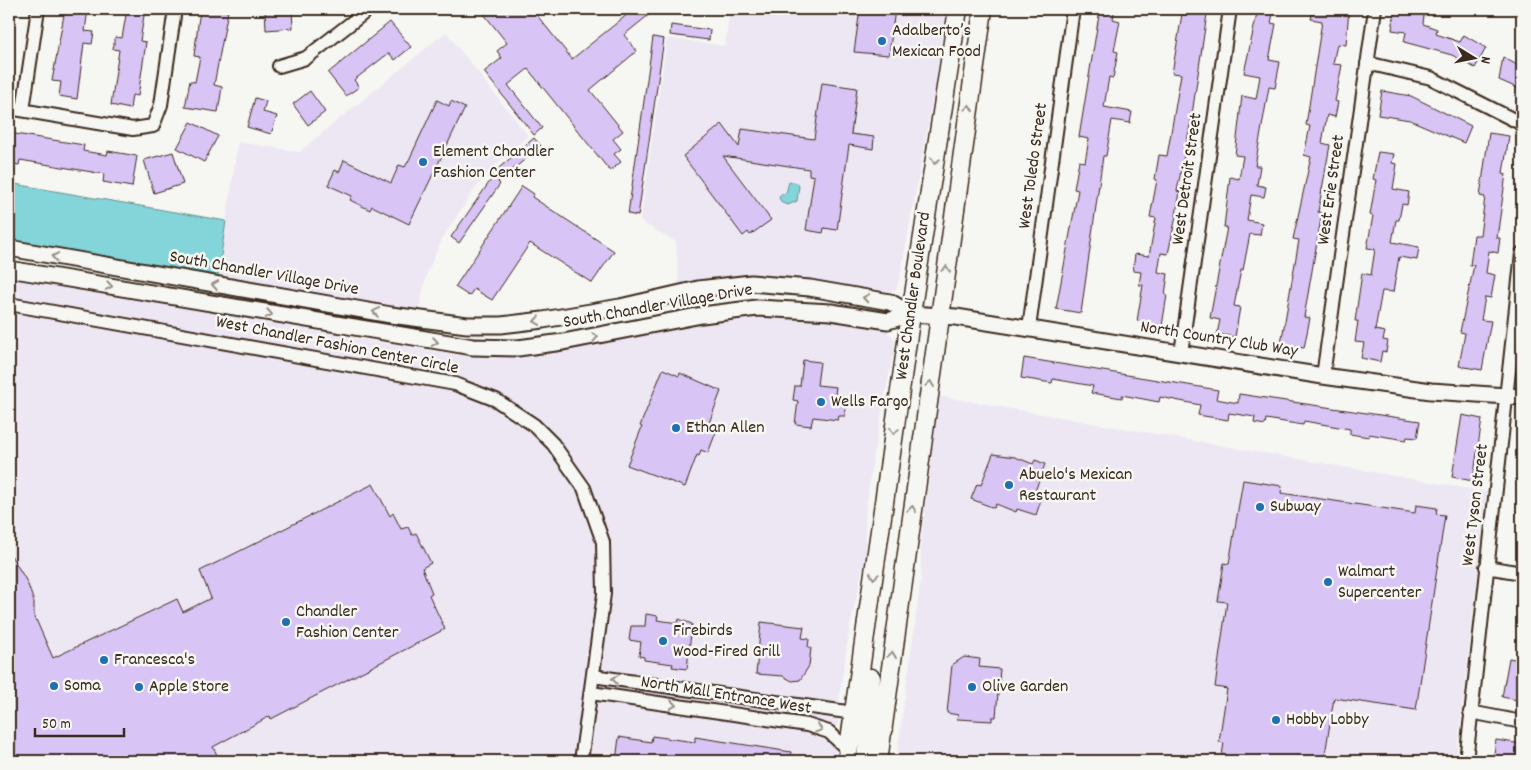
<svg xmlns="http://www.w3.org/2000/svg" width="1531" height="770" viewBox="0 0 1531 770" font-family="Dekko,sans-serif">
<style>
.built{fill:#ede7f3}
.water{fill:#83d5da;stroke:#66918f}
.building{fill:#d8c4f5;stroke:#3b2a1e}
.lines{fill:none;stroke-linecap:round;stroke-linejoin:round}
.minor-casing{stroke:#3b2a1e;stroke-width:16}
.tertiary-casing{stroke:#3b2a1e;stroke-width:19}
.secondary-casing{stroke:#3b2a1e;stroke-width:21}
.minor{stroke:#f6f6f2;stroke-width:12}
.tertiary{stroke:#f6f6f2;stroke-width:15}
.secondary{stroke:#f6f6f2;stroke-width:18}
.oneway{stroke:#989088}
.poi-dot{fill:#1f6fb2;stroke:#f6f6f2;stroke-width:2}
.labels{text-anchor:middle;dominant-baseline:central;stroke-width:5;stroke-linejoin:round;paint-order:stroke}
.poi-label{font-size:18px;fill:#3b2a1e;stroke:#f6f6f2;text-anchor:start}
.street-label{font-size:18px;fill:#3b2a1e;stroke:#f6f6f2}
</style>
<rect width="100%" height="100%" fill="#f6f6f2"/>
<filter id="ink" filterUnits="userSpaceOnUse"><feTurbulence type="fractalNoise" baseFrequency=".02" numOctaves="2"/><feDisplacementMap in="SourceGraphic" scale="10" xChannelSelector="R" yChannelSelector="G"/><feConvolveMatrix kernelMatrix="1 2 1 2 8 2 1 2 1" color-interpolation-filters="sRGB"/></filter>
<g filter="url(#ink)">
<path class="built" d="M730,9h216l-9,66 -37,203 -4,11 -11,4 -66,-12 -66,-7 -42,4 -32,7 -3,-43 -36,-21 27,-183 58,8z
M446,32l82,104 -27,24 -25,27 -34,52 -15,34 -9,39 -200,-36 20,-134 61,10z
M9,277l422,74 40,4 31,2 51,-5 171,-33 33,-3 62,3 68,12 8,9v5l-22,112 -8,58 1,38 -17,79 -9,60 -5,69h-826z
M939,396l548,96 -31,269h-560l25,-182v-39z"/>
<path class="water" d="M789,182l8,1 2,3 -2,15 -9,4 -6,-2 -3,-5 2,-4 5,-1z
M9,183l217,38 -8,55 -209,-36z"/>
<path class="building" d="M65,9h23l-3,22 9,1 -2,12 -8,-1 -7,56 -18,-3 2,-14 -9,-1z
M127,9h18l-5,32 6,1 -6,41 -2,13 -6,-1 -2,14 -19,-4 8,-55 -6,-1 2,-12 7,1z
M200,9l28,2 -14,74 8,2 -4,25 -33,-5 5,-26 5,1 5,-25 -6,-1z
M265,9h27l1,19 -27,2z
M480,9h52l40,50 62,-50h22l-32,26 13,16 -47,39 33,41 -10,8 8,10 -7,5 7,8 -11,9 -82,-102 -20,16 34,43 -8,7 -50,-63 18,-14 -5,-7 10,-8z
M860,9h35l-6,46 -35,-3z
M1100,9h15l-2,10 7,2 -6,30 4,1 -5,26 -4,-1 -5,30 28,5 -2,11 -18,-3 -6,36h-3l-22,157 -25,-4 22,-119 -4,-1 5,-28 6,1 4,-23 -10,-2z
M1258,9h16l-3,14 5,1 -7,36 11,2 -5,26 -6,-1 -14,79h5l-3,19 9,2 -2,10 -13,-2 -4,25 15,3 -2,12 -10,-1 -7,36h-2l-7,36 6,1 -5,30 -18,-3 3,-14 -10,-2 17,-91h-3l6,-50 9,2 4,-23 -8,-1 7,-59 14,3 4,-23 -16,-3z
M1313,9l17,2v-2h19l-3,36 -9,-1 -4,20 9,1 -7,36 3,1 -3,15 -8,-2 -5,28 8,2 -12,67 4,1 -18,104 6,1 -6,30 -23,-4 18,-104 -6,-1 18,-82 -7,-2 6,-29 -4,-1 16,-104 -11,-2z
M1395,10l29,5 -1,9 14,5 -1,5 24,8 4,-7 22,13 -11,20 -23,-13 -48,-13 2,-10 -14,-2z
M1190,11l17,3 -16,107 -14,70 3,1 -5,29 -7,33 -7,-1 -3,19 10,2 -3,21h2l-5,31 -25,-5 6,-36h-4l2,-13 -8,-1 2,-17 14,2 7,-38 -6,-1 7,-37 -2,-1 4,-24 8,1 14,-82 -9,-1 6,-35 4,-24 7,1z
M390,22l21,25 -16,13 -6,-7 -35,27 5,7 -13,9 -18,-23z
M671,25l39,5 -1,10 -39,-5z
M653,37l11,2 -26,177 -10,-2z
M1503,57l19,11v22l-23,-10z
M822,83l35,5 -6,46 23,3 -1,12 -24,-4 -12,85 -13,-2 -1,5 -17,-3 8,-54 -5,-1v-6l-86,-13 48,64 -21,15 -2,-3 -5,4 -60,-80 39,-32 17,23 3,-18 72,10z
M310,91l15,21 -17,13 -15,-21z
M1382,91l29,5 60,30 -7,17 -54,-23 -32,-5z
M255,98l11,3 -3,11 14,4 -6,18 -24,-7z
M437,100l12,6 2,-5 14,7 -56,116 -37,-18 -2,4 -20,-10 2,-4 -24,-11 7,-15 4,2 5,-12 47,23 8,-18 6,2 5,-9z
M191,122l27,14 -14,26 -27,-14z
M9,133l75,12 -1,6 24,4 1,-4 29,5 -5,31 -29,-5 1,-8 -84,-14 -1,5 -10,-2z
M1489,133l20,3 -6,37 3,1 -9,64h3l-2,15 -9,-2 -3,22 9,2 -4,23 -6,-1 -4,23 10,1 -9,49 -23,-4 6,-33 -5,-1 14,-67h-4l4,-30h6l5,-38 -5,-1z
M534,138l7,8 -43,36 2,2 -41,59 -8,-6 49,-70z
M173,152l10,32 -29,9 -10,-33z
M1378,152l16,2 -2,9 5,1 -4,25 16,3 -2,13 -5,-1 -3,16h-3l-4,22 27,5 -2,13 -18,-3 -6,35 -11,-1 -7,39 10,2 -2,8 5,1 -2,11 -4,-1 -2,11 -19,-4 3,-15 -9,-1 3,-21h-3l7,-48 9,2 4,-26 -8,-1 6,-32 -3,-1 6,-35 -3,-1z
M522,186l12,8 -2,3 82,54 -22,32 -62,-40 -38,57 -18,-11 -5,7 -14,-9z
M1024,358l194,32 -2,9 22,4 1,-9 181,27 -3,17 -10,-1 -1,3 -37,-6v3l-19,-3v-5l-46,-8 -1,4 -37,-6 -1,6 -11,-2 1,-6 -26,-4 -1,7 -30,-5 2,-10 -40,-8 -1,5 -37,-7v3l-31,-5 2,-7 -40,-7 -1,4 -31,-5z
M803,360l17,2 -3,23 19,2 -1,7 7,1 -1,6h6l-2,15h-6l-1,4 -25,-3 -2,9 -16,-2 3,-23 -5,-1 2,-14h5z
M663,369l16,7 1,-3 41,18 -12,32 3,1 -2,6 6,2 -8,21 -7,-3 -2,6 -2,-1 -12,32 -58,-22 15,-38 -2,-1z
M1462,415l20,4 -9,62 -21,-4z
M993,454l22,3 18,7 2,-4 10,4 -11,30 8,3 -6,18 -19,-6 -1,3 -20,-8 -2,4 -23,-9 6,-15 4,1z
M1243,480l39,6 -1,7 134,20 1,-8 21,3 -1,6 9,1 -29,195 -82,-12 -10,63h-103l3,-18 -5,-1 8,-53 -12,-2 12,-85 -9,-1 6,-38 5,1z
M373,484l17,32 3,-3 8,16 7,-2 4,8 4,-2 15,30 -9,5 10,25 -3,2 16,34 -174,90 -1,-3 -57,31 7,14h-211v-209l18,30 7,20v13l19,43 124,-59 6,13 28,-14 -11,-27z
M646,614l12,2 -1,4 21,3 1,-4 13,5 -5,45 -15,-2 1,-3 -29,-4v-3l-5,-1 2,-14 -12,-2 2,-14h14z
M761,622l43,5 -2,11 7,1 -1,8 3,1 -2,18 -9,14 -8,1 -9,-5 -27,-2z
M964,657l16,2 -1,8 21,2 -4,48h-4v4l-35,-2 1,-4 -11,-2 5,-48z
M1509,658l10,2 -1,7 4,1v33l-20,-4z
M652,736l43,6v-5l96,15 -1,9h-174l3,-24 32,5z
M1496,740l26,4v17h-29z"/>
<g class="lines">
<g class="minor-casing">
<path id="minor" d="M1367,63l64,15 91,46
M279,66l27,-8 63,-49
M9,108l124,21 20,-3 8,-21 14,-96
M23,110l15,-101
M9,304l446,80 41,16 38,25 19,19 31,44 19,54 1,52 -23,167
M1029,328l44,-319
M1181,353l49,-344
M1323,376l52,-367
M1486,567l36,6
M593,676l261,37
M591,693l216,32 22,7 20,19
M1470,712l52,10
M1466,761l56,-508"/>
</g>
<g class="tertiary-casing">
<path id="tertiary" d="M9,248l382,67 76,10h34l42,-5 77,-13 78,-18 53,-6 59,5 80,14 21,12 45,3 367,59 108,15 91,6
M9,269l464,78 45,1 45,-6 139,-27 55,-7 74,4 57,9 23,-7"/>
</g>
<g class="secondary-casing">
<path id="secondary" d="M871,678l-2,27 14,26
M854,713l14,26 -2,22
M847,761l64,-447 47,-305
M878,761l105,-752"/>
</g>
<use href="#minor" class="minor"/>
<use href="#tertiary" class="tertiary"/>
<use href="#secondary" class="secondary"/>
</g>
<defs><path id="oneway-chevron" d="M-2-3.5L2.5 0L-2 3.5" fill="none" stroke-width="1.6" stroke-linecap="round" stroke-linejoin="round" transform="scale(1.25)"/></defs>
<g class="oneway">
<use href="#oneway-chevron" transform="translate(969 108) rotate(-82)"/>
<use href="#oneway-chevron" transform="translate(935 161) rotate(100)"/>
<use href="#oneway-chevron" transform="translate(55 257) rotate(-170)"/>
<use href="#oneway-chevron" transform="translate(946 269) rotate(-82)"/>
<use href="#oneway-chevron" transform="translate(215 285) rotate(-170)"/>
<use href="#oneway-chevron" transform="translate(109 286) rotate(10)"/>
<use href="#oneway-chevron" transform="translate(866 298) rotate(-170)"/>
<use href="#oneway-chevron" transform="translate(376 312) rotate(-170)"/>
<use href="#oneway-chevron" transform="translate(269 314) rotate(10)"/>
<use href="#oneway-chevron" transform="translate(537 321) rotate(172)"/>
<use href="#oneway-chevron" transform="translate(595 337) rotate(-11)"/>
<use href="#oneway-chevron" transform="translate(435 342) rotate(9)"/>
<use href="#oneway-chevron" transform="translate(930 384) rotate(-82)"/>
<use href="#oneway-chevron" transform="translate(894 431) rotate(98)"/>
<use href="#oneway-chevron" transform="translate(912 509) rotate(-82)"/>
<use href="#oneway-chevron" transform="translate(874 576) rotate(98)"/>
<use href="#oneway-chevron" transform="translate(892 655) rotate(-82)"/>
<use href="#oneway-chevron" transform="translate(615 679) rotate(-172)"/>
<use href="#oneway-chevron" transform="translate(673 705) rotate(8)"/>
<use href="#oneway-chevron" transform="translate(819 729) rotate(19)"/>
</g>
</g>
<g class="poi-dot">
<circle cx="882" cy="41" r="5"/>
<circle cx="423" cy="162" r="5"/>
<circle cx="821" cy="402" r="5"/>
<circle cx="676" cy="428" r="5"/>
<circle cx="1009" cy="485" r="5"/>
<circle cx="1260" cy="507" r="5"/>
<circle cx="1328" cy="582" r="5"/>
<circle cx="286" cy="622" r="5"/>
<circle cx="663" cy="641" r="5"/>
<circle cx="104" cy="660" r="5"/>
<circle cx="54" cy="686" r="5"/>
<circle cx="139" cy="687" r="5"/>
<circle cx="972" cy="687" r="5"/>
<circle cx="1276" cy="720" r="5"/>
</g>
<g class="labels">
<g class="poi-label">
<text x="892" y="31">Adalberto’s<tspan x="892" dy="21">Mexican Food</tspan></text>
<text x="433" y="152">Element Chandler<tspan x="433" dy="21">Fashion Center</tspan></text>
<text x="831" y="402">Wells Fargo</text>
<text x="686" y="428">Ethan Allen</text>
<text x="1019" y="475">Abuelo's Mexican<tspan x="1019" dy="21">Restaurant</tspan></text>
<text x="1270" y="507">Subway</text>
<text x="1338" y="572">Walmart<tspan x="1338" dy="21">Supercenter</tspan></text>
<text x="296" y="612">Chandler<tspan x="296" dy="21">Fashion Center</tspan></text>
<text x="673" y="631">Firebirds<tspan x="673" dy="21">Wood-Fired Grill</tspan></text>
<text x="114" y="660">Francesca's</text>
<text x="64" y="686">Soma</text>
<text x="149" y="687">Apple Store</text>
<text x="982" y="687">Olive Garden</text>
<text x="1286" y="720">Hobby Lobby</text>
</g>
<g class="street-label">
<text transform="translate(1034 166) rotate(-82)">West Toledo Street</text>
<text transform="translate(1188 179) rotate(-82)">West Detroit Street</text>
<text transform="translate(1332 190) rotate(-82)">West Erie Street</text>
<text transform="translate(264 274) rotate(10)">South Chandler Village Drive</text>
<text transform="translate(914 296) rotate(-82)">West Chandler Boulevard</text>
<text transform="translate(658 307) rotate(-10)">South Chandler Village Drive</text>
<text transform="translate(1219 340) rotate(9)">North Country Club Way</text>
<text transform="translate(337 346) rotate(11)">West Chandler Fashion Center Circle</text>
<text transform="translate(1476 505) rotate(-83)">West Tyson Street</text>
<text transform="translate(726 696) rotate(9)">North Mall Entrance West</text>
</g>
</g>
<rect width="1531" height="770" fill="none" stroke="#f6f6f2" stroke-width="30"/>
<rect x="15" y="15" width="1501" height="740" fill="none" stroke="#3b2a1e" stroke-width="2" filter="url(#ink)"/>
<g transform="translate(1474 58) rotate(100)" stroke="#f6f6f2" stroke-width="4" paint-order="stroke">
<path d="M0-4L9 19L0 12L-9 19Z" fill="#3b2a1e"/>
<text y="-8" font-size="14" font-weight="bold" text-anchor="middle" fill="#3b2a1e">N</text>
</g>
<path d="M35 728v8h89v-8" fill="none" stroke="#3b2a1e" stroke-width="2.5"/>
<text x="42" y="728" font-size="15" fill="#3b2a1e" stroke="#f6f6f2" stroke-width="4" paint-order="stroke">50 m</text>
</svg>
